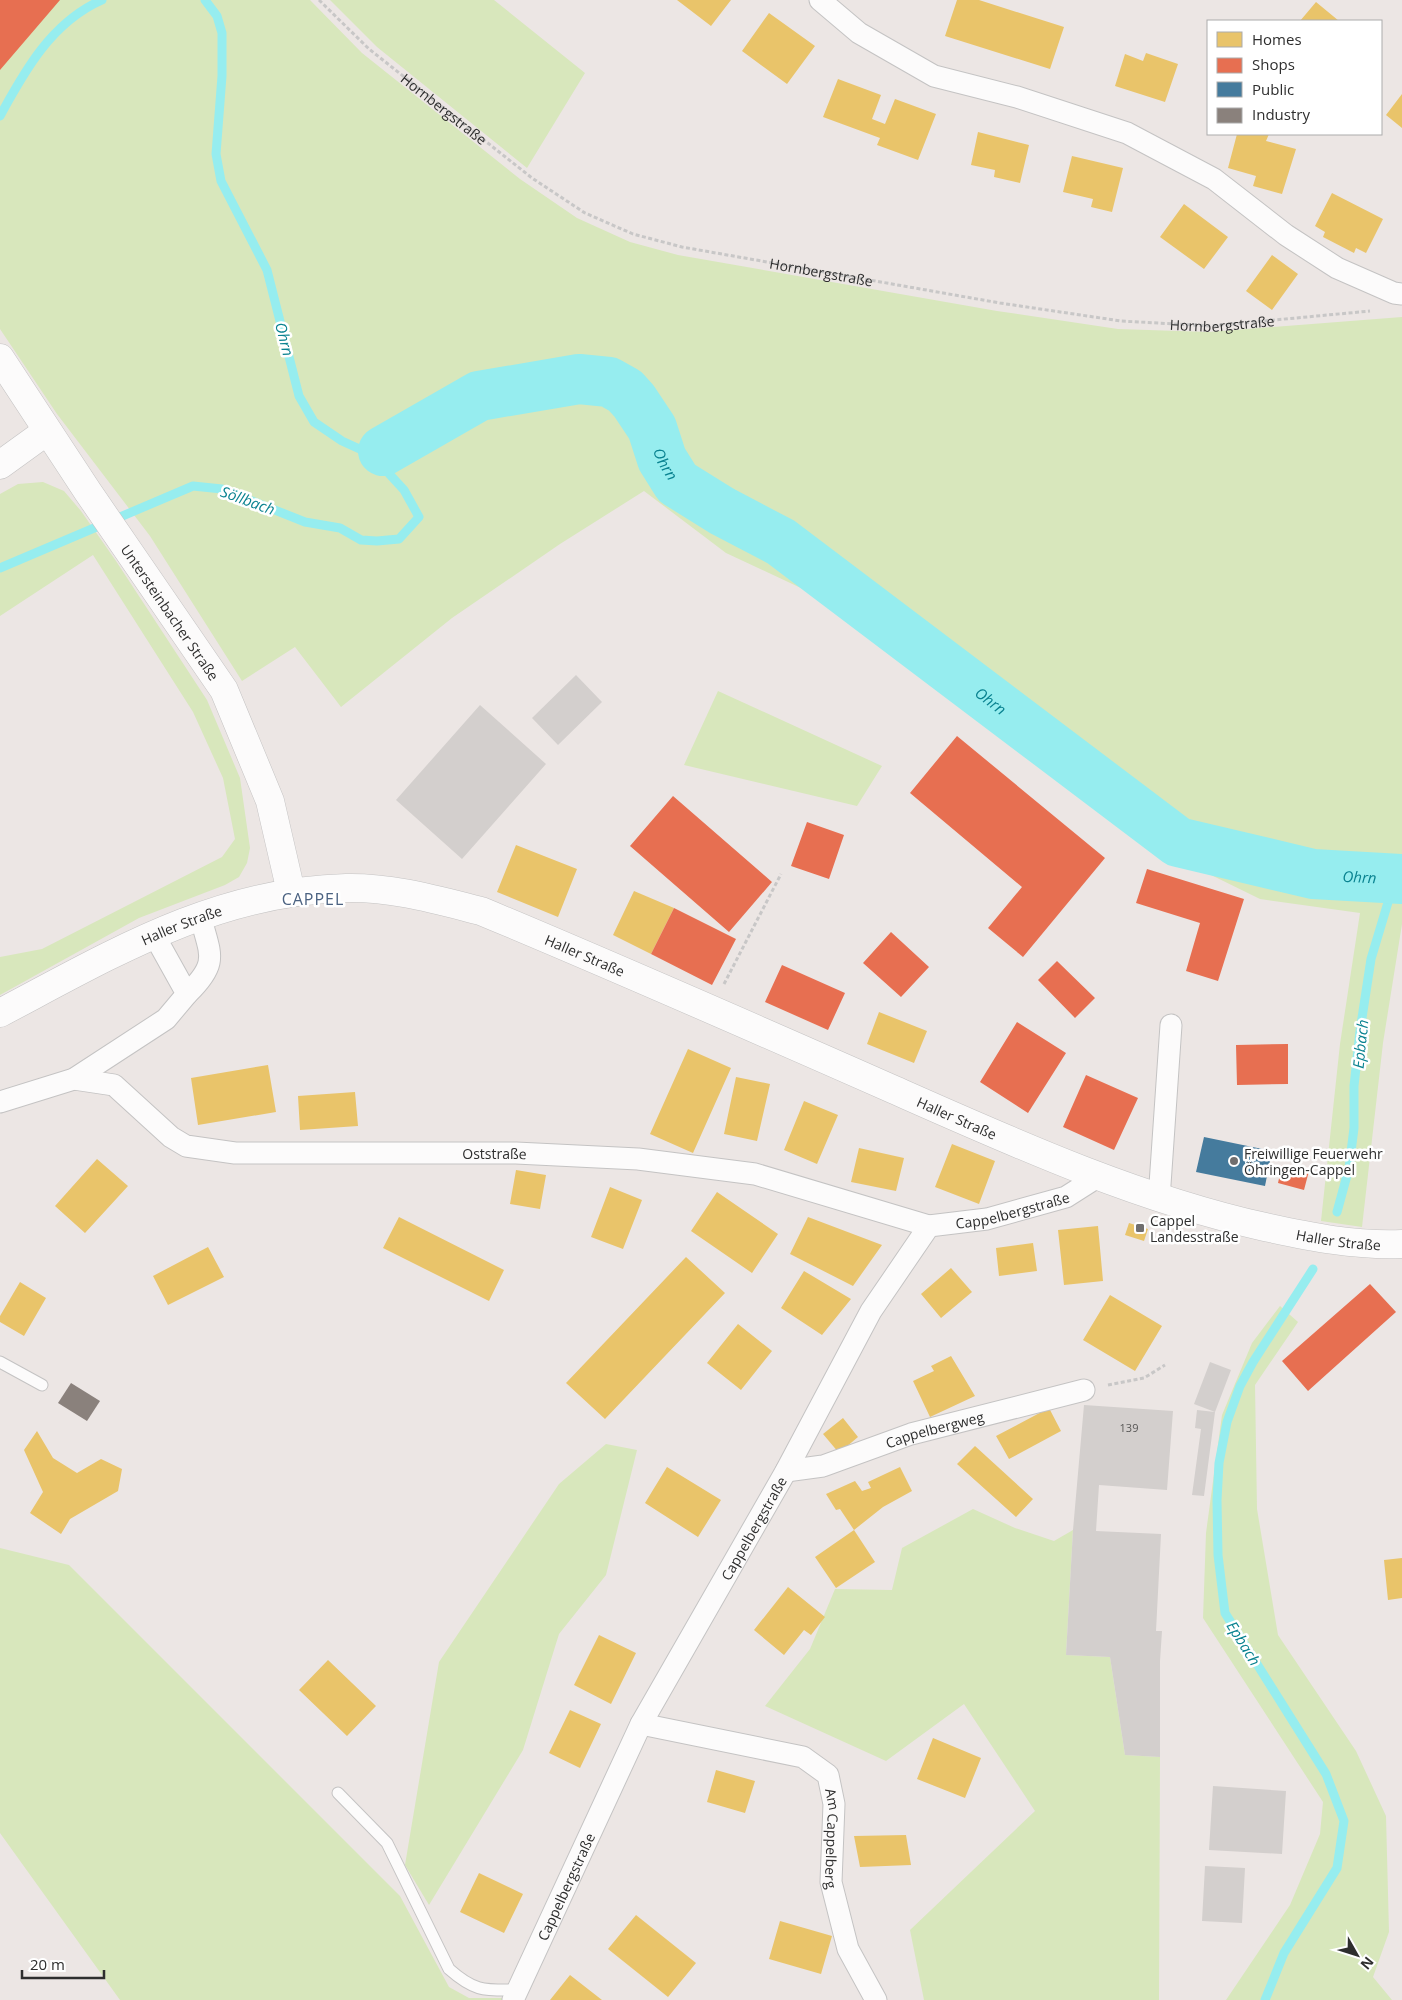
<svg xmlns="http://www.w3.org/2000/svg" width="1402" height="2000" viewBox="0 0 1402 2000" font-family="'Open Sans',sans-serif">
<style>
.green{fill:#d8e7bc}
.homes{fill:#e9c46a}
.shops{fill:#e76f51}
.public{fill:#457b9d}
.industry{fill:#8a817c}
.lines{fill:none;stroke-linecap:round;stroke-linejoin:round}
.stream{stroke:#96edef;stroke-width:9}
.river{stroke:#96edef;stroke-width:50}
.building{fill:#d3cfcd}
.lane-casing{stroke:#c4c3c3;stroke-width:13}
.street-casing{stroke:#c4c3c3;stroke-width:23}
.secondary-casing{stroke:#c4c3c3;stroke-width:29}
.path{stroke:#c8c7c7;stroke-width:3;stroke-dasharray:4 2.5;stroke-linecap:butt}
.lane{stroke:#fcfbfb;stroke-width:11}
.street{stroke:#fcfbfb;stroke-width:21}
.secondary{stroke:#fcfbfb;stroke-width:28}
.poi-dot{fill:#706e6e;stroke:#fff;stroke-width:2}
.labels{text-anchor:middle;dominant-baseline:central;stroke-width:5;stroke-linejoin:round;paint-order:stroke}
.number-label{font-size:11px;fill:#585756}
.street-label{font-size:14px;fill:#2e2e2e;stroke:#fff}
.poi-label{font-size:14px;fill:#2e2e2e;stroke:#fff;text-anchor:start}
.water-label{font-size:15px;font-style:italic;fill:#098290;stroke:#fff}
.quarter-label{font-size:16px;letter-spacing:1px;fill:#4b6281;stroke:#fff}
</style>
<rect width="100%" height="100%" fill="#ece6e4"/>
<path class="green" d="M45,0h265l52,53 158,126 57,39 53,24 48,13 319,56 121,18 91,3 193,-15v607l-19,119 -21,184 -41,-6 19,-177 20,-131 -100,-14 -106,-52 -108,-83 -243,-175 -77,-36 -82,-62 -84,53 -108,74 -111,89 -46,-60 -53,34 -92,-145 -93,-122 -57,-85v-274z
M330,0h164l91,73 -58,95 -150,-121z
M43,482l21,9 17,20 35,50 91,139 33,78 10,70 -3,15 -8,14 -14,8 -86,33 -139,77v-38l42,-8 180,-92 13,-18 -12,-61 -30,-66 -100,-157 -93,61v-122l18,-10z
M718,691l164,75 -25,40 -173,-41z
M1280,1306l18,16 -43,63 2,124 21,126 78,116 30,65 3,116 -16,45 19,23h-166l64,-95 30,-71 3,-32 -120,-184 3,-85 16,-118 30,-72z
M606,1444l31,6 -31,125 -47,59 -36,116 -94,155 -24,-40 34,-203 120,-178z
M973,1509l42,19 39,13 19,-11 -7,125 44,2 15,98 35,2 -1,243h-235l-14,-70 125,-119 -71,-107 -78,57 -121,-55 45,-57 25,-60 57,1 10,-42z
M0,1548l69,17 331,331 49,91 20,11h34l-1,2h-382l-120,-167z"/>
<path class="homes" d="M677,0h54l-20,26z
M957,0h22l85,27 -14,42 -105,-33z
M1316,2l23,19h-39z
M769,13l46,33 -28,38 -45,-33z
M1146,53l32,11 -13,38 -50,-16 10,-32 18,7z
M838,79l43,16 -9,24 13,5 10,-25 41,15 -18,46 -41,-15 3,-7 -57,-21z
M1402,94v34l-16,-13z
M978,132l51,13 -9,38 -26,-6 1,-7 -24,-5z
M1237,134h32l-3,7 30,8 -14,45 -29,-8 3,-10 -28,-8z
M1072,156l51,12 -11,44 -21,-5 2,-8 -30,-7z
M1332,193l51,26 -17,34 -10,-5 -2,5 -31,-16 2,-5 -10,-6z
M1184,204l44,33 -24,32 -44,-32z
M1272,255l26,19 -26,36 -26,-19z
M516,845l61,24 -19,48 -61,-25z
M634,891l40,17 -23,46 -38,-19z
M879,1012l48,19 -13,32 -47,-19z
M688,1049l43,19 -38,85 -43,-19z
M268,1065l8,47 -78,13 -7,-47z
M736,1077l34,7 -13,57 -33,-7z
M355,1092l3,34 -58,4 -2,-34z
M804,1101l34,14 -21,49 -33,-14z
M952,1144l43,17 -16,43 -44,-17z
M859,1148l45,10 -8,33 -45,-9z
M97,1159l31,27 -43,47 -30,-27z
M516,1170l30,5 -6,34 -30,-5z
M610,1187l32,13 -19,49 -32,-12z
M717,1192l61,42 -26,39 -61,-42z
M399,1217l105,53 -15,31 -106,-53z
M808,1217l74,28 -29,41 -63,-32z
M1129,1223l19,6 -4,12 -19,-6z
M1098,1226l5,55 -39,4 -6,-55z
M1033,1243l4,28 -38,5 -3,-28z
M208,1247l16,30 -56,28 -15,-29z
M686,1257l39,36 -120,126 -39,-36z
M951,1268l21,24 -31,26 -20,-24z
M804,1271l47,28 -29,36 -41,-27z
M20,1282l26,16 -22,38 -24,-14v-6z
M1110,1295l52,31 -27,45 -52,-31z
M738,1324l34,27 -31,39 -34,-27z
M951,1356l24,40 -45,21 -17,-36 21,-10 -3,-5z
M1049,1408l12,23 -52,28 -13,-23z
M843,1418l15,19 -19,16 -16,-19z
M37,1431l16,27 24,15 24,-14 21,10 -4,22 -48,28 -9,15 -31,-21 13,-21 -19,-42z
M975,1446l58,53 -17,18 -59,-53z
M667,1467l54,33 -23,37 -53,-34z
M900,1467l12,24 -29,16 -29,23 -14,-21 -4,1 -10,-16 29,-13 7,10 9,-3 -3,-6z
M854,1530l21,32 -39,26 -21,-31z
M1402,1558v40l-14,2 -4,-40z
M788,1587l37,30 -14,18 -7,-5 -20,25 -30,-25z
M599,1635l37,18 -25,51 -37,-19z
M328,1660l48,46 -29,30 -48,-46z
M570,1710l31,14 -21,44 -31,-15z
M933,1738l48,20 -16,40 -48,-19z
M716,1770l39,11 -10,32 -38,-11z
M906,1835l5,30 -51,2 -6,-31z
M479,1873l44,21 -19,39 -44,-21z
M636,1915l60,48 -28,34 -60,-48z
M780,1921l52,15 -11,38 -52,-15z
M570,1975l32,25h-52z"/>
<path class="shops" d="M0,0h60l-60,70z
M957,736l148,122 -82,99 -35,-29 34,-41 -112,-94z
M673,796l99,86 -43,50 -99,-86z
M807,822l37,13 -15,44 -38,-13z
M1147,869l97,30 -26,82 -32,-10 14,-48 -64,-20z
M674,908l62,31 -24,46 -61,-31z
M891,932l38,35 -28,30 -38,-34z
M1057,961l38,37 -20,20 -37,-38z
M782,965l63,28 -17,37 -63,-28z
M1017,1022l49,31 -38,60 -48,-31z
M1288,1044v40l-51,1 -1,-40z
M1086,1075l52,23 -24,52 -51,-23z
M1282,1165l27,6 -5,19 -26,-7z
M1370,1284l26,28 -88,79 -26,-30z"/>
<path class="public" d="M1204,1137l68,14 -7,35 -69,-14z"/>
<path class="industry" d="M71,1383l29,18 -13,20 -29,-18z"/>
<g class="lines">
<path class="stream" d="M0,116c25,-46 52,-94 102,-116
M0,568l193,-82 29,3 83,33 35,6 21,12 16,1 22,-2 20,-22 -15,-27 -22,-24 1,-15h-19l-22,-10 -28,-19 -15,-26 -32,-126 -46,-89 -5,-27 6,-78v-43l-5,-17 -12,-16
M1337,1212l12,-44 5,-40v-42l6,-55 11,-72 24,-80
M1265,2000l19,-47 53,-85 7,-47 -18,-47 -101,-161 -7,-58 -1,-55 2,-37 8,-41 13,-36 13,-24 60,-93"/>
<path class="river" id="s1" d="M383,451l96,-55 100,-17 30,3 16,9 9,10 18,27 10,31 15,24 45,28 59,31 397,300 135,32 89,5"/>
</g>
<path class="building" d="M576,675l26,27 -44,43 -26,-27z
M480,705l66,59 -84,95 -66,-59z
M1210,1362l21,8 -16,42 -11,84 -12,-1 9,-66 -6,-1 2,-18 18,2 -21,-8z
M1084,1405l89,6 -6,79 -68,-5 -3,46 65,3 -5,97h6l-2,30v96l-35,-2 -15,-98 -44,-2 7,-125z
M1213,1786l73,5 -4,63 -73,-4z
M1205,1866l40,2 -3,55 -40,-2z"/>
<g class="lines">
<g class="lane-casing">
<path id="lane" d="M0,1362l42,23
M338,1793l49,50 62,126c27,24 37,21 71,21"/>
</g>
<g class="street-casing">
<g id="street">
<path d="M820,0l39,33 75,43 83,21 110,36 87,46 72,56 51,33 57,25 8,1"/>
<path d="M187,994c33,-32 23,-39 13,-79"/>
<path id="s3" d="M74,1079l40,6 57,52 15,9 49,7h281l122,6 117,15 174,52"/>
<path d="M0,1102l74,-23 92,-60 21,-25 -34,-61"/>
<path d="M1159,1199l12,-174"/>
<path id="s4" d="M786,1471l37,-5 88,-32 173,-44"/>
<path id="s5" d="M641,1724l162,33 25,18 6,29 -3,78 17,67 28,51"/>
<path id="s6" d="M513,2000l128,-276 145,-253 85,-160 58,-85 58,-7 79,-22 33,-21"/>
</g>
</g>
<g class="secondary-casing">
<g id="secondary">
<path id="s7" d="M0,358l88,134 136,198 46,111 21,91"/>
<path d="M0,465l47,-34"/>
<path id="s8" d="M0,1013c112,-59 216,-122 346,-125 46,-1 91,12 135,23 137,57 273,117 409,177 122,54 245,110 375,139 46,10 90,19 137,17"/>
</g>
</g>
<g class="path">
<path id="s2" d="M319,0l50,49 163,129 53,35 48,21 49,13 318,56 121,18 90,5 159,-15"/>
<path d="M724,984l57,-110"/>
<path d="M1108,1385l36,-7 21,-13"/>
</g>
<use href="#lane" class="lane"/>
<use href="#street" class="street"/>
<use href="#secondary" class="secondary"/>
</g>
<g class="poi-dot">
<circle cx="1234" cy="1161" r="5"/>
<rect x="1135" y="1223" width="10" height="10" rx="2.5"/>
</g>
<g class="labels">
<g class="number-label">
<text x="1129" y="1427">139</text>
</g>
<g class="street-label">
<text stroke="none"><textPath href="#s2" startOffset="166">Hornbergstraße</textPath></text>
<text stroke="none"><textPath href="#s2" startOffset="586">Hornbergstraße</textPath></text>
<text stroke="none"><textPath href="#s2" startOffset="991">Hornbergstraße</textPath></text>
<text stroke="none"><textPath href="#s7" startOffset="306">Untersteinbacher Straße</textPath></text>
<text stroke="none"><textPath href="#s8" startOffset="202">Haller Straße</textPath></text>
<text stroke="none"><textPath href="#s8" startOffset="622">Haller Straße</textPath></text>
<text stroke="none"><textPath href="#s8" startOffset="1028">Haller Straße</textPath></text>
<text stroke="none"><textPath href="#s3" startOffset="444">Oststraße</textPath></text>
<text stroke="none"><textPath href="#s6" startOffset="965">Cappelbergstraße</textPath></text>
<text stroke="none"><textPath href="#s8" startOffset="1430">Haller Straße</textPath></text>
<text stroke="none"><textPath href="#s4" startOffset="155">Cappelbergweg</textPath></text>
<text stroke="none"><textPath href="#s6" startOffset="530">Cappelbergstraße</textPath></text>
<text stroke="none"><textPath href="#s5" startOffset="260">Am Cappelberg</textPath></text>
<text stroke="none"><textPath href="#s6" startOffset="125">Cappelbergstraße</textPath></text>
</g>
<g class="poi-label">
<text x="1244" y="1153">Freiwillige Feuerwehr<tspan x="1244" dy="16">Öhringen-Cappel</tspan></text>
<text x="1150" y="1220">Cappel<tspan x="1150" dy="16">Landesstraße</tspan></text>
</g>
<g class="water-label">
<text transform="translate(285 339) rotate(76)">Ohrn</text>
<text stroke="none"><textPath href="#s1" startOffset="345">Ohrn</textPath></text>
<text transform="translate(248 500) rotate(20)">Söllbach</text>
<text stroke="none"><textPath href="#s1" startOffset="750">Ohrn</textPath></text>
<text stroke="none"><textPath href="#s1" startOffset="1170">Ohrn</textPath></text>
<text transform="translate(1360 1044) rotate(-84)">Epbach</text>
<text transform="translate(1244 1643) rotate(58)">Epbach</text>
</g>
<g class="quarter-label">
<text x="313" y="899">CAPPEL</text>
</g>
</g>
<rect x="1207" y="20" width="175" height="115" fill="#ffffff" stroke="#ababab"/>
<rect x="1217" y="32" width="25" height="15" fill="#e9c46a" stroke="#ababab"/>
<text x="1252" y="45" font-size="15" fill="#2e2e2e">Homes</text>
<rect x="1217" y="58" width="25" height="15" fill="#e76f51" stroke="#ababab"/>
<text x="1252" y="70" font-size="15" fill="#2e2e2e">Shops</text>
<rect x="1217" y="82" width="25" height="15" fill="#457b9d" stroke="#ababab"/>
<text x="1252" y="95" font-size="15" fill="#2e2e2e">Public</text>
<rect x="1217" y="108" width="25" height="15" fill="#8a817c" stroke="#ababab"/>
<text x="1252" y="120" font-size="15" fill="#2e2e2e">Industry</text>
<g transform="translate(1357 1955) rotate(129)" stroke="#ffffff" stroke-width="4" paint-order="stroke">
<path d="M0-4L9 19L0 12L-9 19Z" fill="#2e2e2e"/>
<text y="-8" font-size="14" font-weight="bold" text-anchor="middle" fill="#2e2e2e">N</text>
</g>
<path d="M22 1970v8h82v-8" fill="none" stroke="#2e2e2e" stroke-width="2.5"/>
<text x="30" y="1970" font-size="15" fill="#2e2e2e" stroke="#ffffff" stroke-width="4" paint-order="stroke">20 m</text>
</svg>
